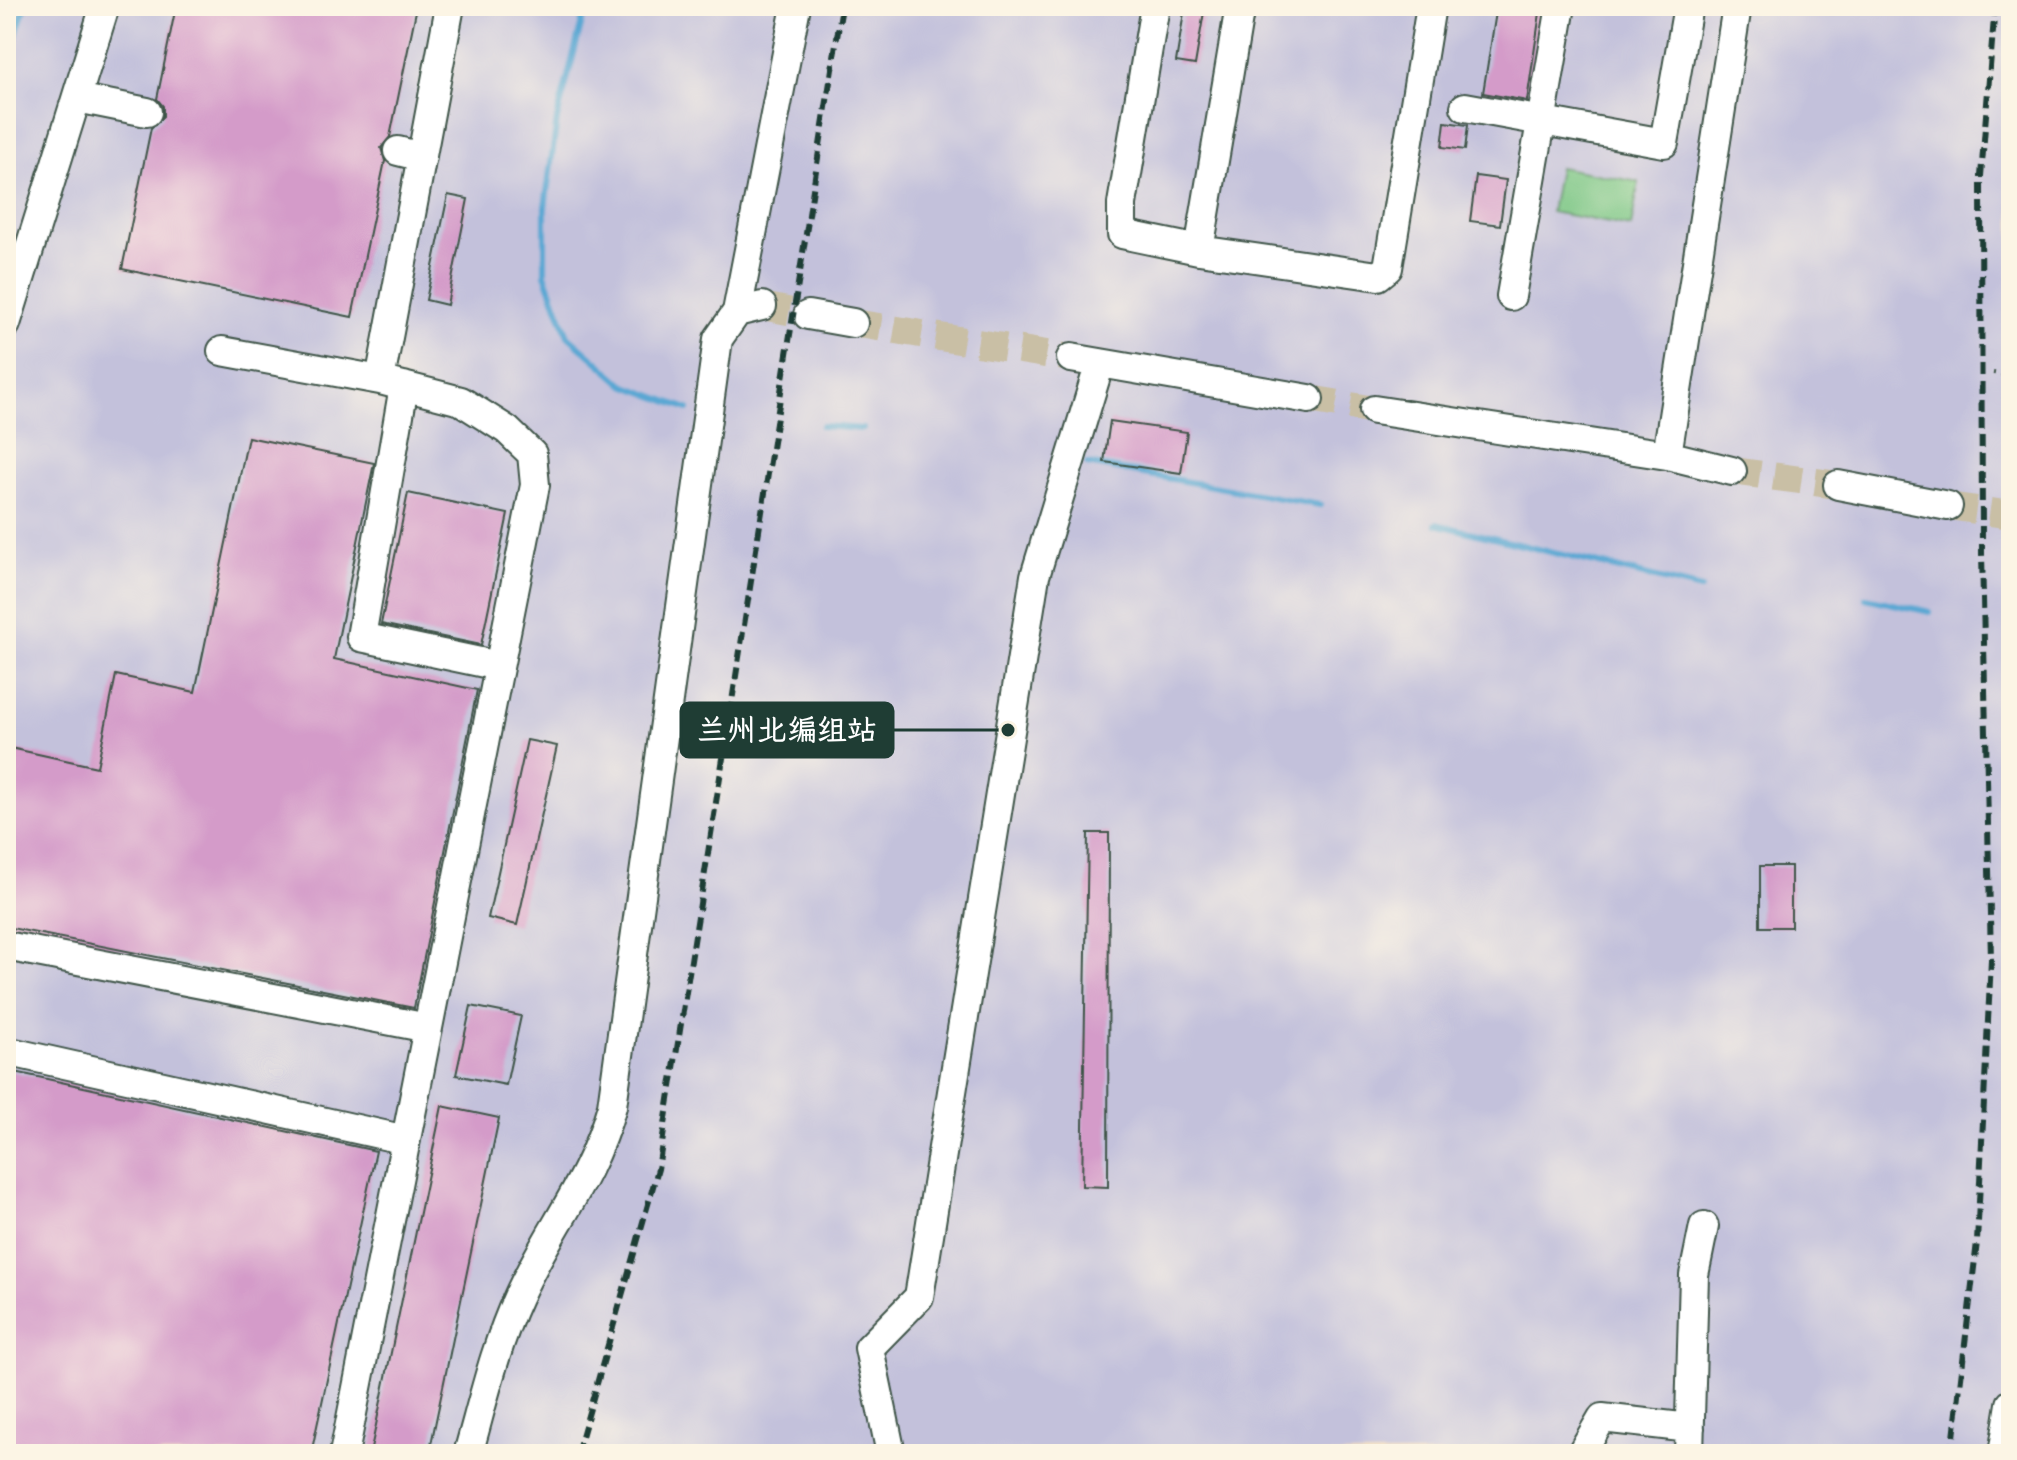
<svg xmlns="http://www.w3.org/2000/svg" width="2017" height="1460" viewBox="0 0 2017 1460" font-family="Dekko,'LXGW WenKai TC',sans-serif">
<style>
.industrial{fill:#c3c1db}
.green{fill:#7ac685;stroke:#4c825c;stroke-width:2}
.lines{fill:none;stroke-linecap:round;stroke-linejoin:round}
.stream{stroke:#5aa7d3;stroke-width:6}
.building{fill:#d49bc9}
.minor-tunnel{stroke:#c9bfa5;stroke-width:28;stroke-dasharray:28 14;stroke-linecap:butt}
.minor-casing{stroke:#3f5549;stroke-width:32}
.path{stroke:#3f5549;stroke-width:4;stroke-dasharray:2 6;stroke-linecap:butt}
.minor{stroke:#fff;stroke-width:28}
.rail{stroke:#1f3d34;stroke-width:6;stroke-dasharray:12 6;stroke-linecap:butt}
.leader{fill:none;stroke:#1f3d34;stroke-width:3}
.callout-dot{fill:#1f3d34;stroke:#fcf5e5;stroke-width:3}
.callout{fill:#1f3d34;stroke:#1f3d34;stroke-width:3}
.callout-label{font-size:30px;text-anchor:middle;font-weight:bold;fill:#fff}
</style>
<rect width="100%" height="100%" fill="#fcf5e5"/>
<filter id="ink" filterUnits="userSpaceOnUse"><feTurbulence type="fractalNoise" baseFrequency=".0125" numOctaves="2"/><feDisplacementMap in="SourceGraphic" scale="16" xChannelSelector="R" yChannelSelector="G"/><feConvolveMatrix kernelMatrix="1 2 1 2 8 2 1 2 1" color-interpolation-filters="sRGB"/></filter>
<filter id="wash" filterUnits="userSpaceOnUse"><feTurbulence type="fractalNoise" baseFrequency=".006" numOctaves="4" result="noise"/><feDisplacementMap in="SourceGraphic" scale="32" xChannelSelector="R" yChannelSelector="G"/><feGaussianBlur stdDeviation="1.8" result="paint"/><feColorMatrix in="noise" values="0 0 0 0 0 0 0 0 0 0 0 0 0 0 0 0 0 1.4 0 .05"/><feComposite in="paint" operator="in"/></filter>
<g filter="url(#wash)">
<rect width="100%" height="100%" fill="#f3dfc1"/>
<path class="industrial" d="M6,6h2005v1448h-2005z"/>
<path class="green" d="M1559,167l80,15 -8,45 -80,-15z"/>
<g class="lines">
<path class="stream" d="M586,6l-29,113 -12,88v67l23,62 56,49 64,24
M6,65l19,-59
M822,426l41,3
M1087,464l233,41
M1436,524l265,65
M1866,598l64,14"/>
</g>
<g id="blocks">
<path class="building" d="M176,6h241l-27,131 -9,11 4,13 -33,156 -230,-48 29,-141 12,-12v-10l-6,-7z
M1185,6h20l-10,59 -19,-3z
M1497,6h44l-14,95 -44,-8z
M1445,122l23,3 -3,25 -23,-3z
M1476,176l30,4 -6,45 -30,-4z
M448,195l20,4 -21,106 -21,-5z
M1110,421l77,11 -6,41 -77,-11z
M248,437l126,26 -40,196 143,31 -63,318 -408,-81v-180l91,20 19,-92 79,17z
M408,493l100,21 -27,131 -100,-21z
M527,740l30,6 -40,179 -29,-7z
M1088,833h21l-1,354 -26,-1z
M1760,866h31v61h-31z
M471,1006l50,10 -15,69 -50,-10z
M6,1070l370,81 -65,303h-305z
M442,1106l57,12 -70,336h-59z"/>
</g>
</g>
<g filter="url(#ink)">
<use href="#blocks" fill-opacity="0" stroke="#3f5549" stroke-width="2"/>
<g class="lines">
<path class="minor-tunnel" d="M762,306l46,9
M853,323l218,35
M1309,399l65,11
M1732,471l106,14
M1948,506l63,9"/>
<g class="minor-casing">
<path id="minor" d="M1155,6l-33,198v30l77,16 179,26 10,-8 43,-262
M77,98l70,14
M1465,107l199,36 24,-137
M398,151l24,6
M1199,250l41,-244
M1511,296l50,-290
M737,312l59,-306
M808,315l45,8
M6,324l99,-318
M222,351l158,29 81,21 46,29 25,24 3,31 -191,969
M1071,358l238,41
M380,380l70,-374
M404,386l-43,251 138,29
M1374,410l293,45 65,16
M1667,455l70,-449
M1838,485l110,21
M6,946l422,82
M6,1051l400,89
M468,1454c15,-53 27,-107 50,-157 31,-69 72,-114 94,-191l106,-767 19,-27 25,-6
M891,1454l-22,-106 50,-51 116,-721 65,-213
M1581,1454l21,-36 88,10
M1689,1454l5,-179 10,-49
M2003,1454l8,-50"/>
</g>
<path class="path" d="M1993,373l18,3"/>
<use href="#minor" class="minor"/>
<path class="rail" d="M577,1454l81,-285 184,-1163
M1952,1454l25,-212 14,-282 -9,-407 -1,-377 14,-170"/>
</g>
</g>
<path class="leader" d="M1008 730L893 730"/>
<circle class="callout-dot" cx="1008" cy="730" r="8"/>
<rect class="callout" x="681" y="703" width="212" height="54" rx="8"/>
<g class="callout-label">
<text x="787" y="740">兰州北编组站</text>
</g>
<rect width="2017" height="1460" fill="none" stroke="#fcf5e5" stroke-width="32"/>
</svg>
